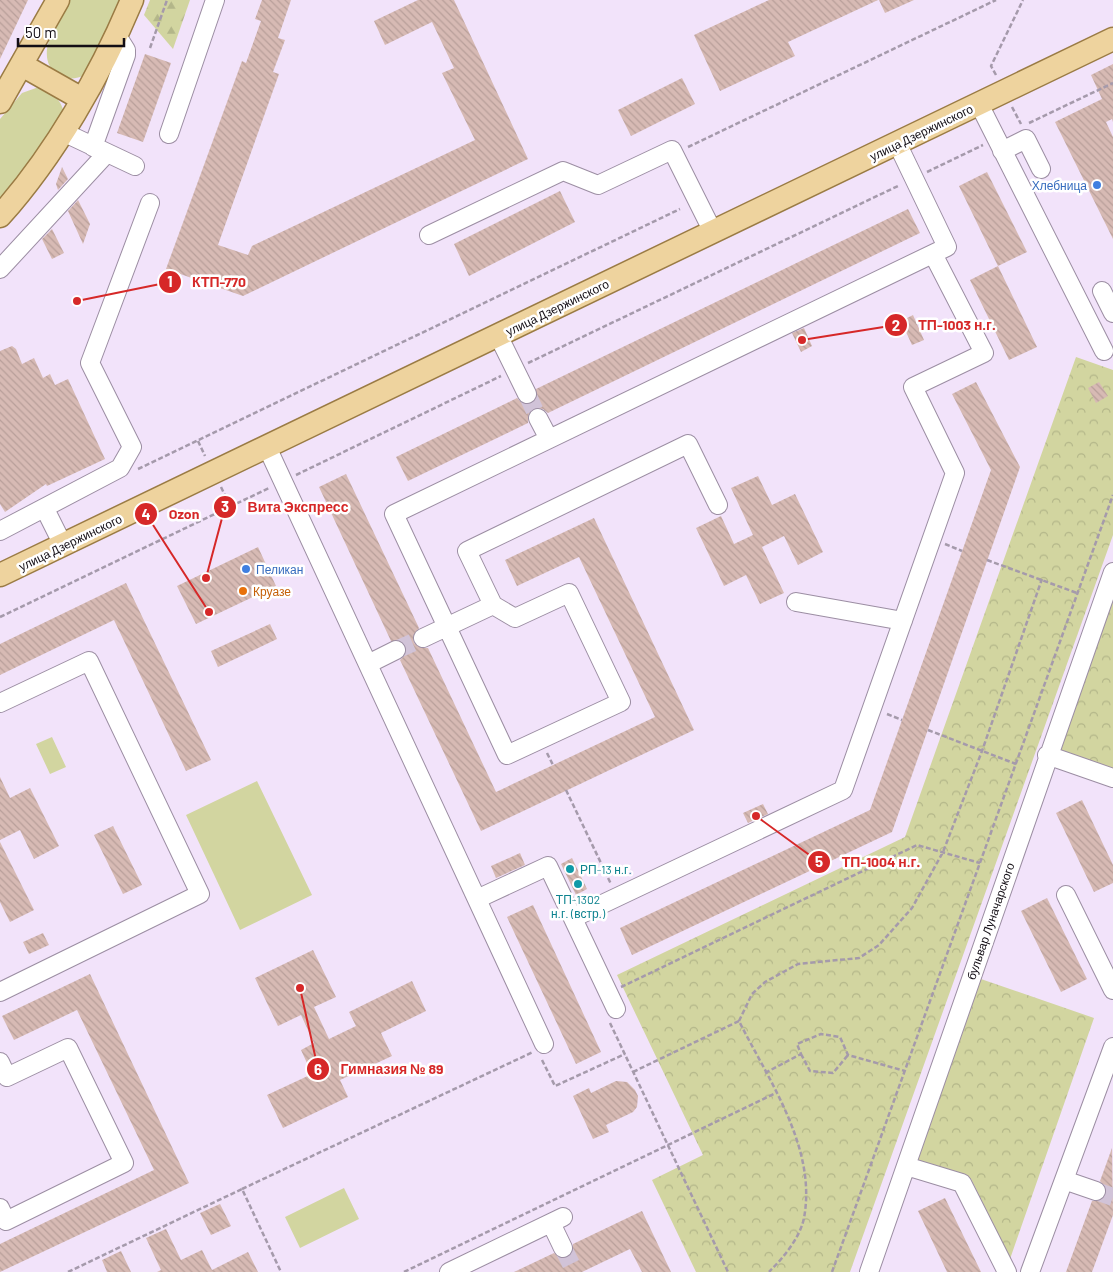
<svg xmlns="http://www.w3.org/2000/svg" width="1113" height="1272" viewBox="0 0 1113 1272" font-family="Barlow,sans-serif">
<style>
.green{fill:#d2d5a0}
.forest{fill:url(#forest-firs)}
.park{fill:url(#park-crowns)}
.building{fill:url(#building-back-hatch)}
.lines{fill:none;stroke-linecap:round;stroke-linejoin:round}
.minor-tunnel{stroke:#d1c3d8;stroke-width:18;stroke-dasharray:18 9;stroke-linecap:butt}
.minor-casing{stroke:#9c8ea3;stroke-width:20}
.major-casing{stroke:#9a7b44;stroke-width:25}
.path{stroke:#a59aab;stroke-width:2.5;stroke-dasharray:5 2.5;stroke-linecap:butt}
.minor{stroke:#fff;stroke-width:18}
.major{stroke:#eed39e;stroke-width:22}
.shop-dot{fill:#3f7fe0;stroke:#fff;stroke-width:2}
.food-dot{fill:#e8710a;stroke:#fff;stroke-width:2}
.culture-dot{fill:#0f9aa8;stroke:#fff;stroke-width:2}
.labels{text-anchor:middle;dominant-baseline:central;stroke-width:5;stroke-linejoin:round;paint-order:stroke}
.street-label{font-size:12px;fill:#130e15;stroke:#fff}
.shop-label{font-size:12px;fill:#366cbe;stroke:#fff;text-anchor:end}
.food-label{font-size:12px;fill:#c56008;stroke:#fff;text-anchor:start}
.culture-label{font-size:12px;fill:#0d838f;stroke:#fff;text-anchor:start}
.leader{fill:none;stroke:#d62828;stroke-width:2}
.callout-dot{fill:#d62828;stroke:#fff;stroke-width:2}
.mark-label{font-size:15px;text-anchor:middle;font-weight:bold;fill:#fff}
.callout-label{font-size:14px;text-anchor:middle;font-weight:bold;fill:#d62828;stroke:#fff;stroke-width:5;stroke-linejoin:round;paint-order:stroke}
</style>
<defs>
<pattern id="forest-firs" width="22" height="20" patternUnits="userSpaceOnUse" patternTransform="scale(1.25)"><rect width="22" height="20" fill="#d2d5a0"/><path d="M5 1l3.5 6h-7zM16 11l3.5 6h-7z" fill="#b3b689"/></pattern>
<pattern id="park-crowns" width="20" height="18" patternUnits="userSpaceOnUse" patternTransform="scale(1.25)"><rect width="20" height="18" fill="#d2d5a0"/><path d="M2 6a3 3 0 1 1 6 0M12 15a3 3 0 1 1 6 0" fill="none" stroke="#b3b689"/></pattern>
<pattern id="building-back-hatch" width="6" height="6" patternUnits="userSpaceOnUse" patternTransform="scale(1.25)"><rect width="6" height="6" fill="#d7bab4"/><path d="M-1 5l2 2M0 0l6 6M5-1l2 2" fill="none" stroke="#b89f9a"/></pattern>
</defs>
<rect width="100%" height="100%" fill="#f2e3fa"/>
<path class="green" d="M67,0h55l-37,75c-9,4 -17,5 -26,0 -28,-16 0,-55 8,-75z
M36,88c15,1 25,11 28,25l-18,28 -46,57v-79l22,-26z
M52,737l14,30 -16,7 -14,-30z
M257,781l55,114 -72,35 -54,-115z
M344,1188l15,31 -59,29 -15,-31z"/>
<path class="forest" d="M150,0h40l-17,49 -29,-34z"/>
<path class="park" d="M1076,357l37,13v165l-263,737h-154l-44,-92 51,-25 -86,-180 288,-138z
M1113,601v170l-55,-20z
M978,978l116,40 -84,241 -39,-80 -56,-20z"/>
<path class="building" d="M0,0h28l-28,59z
M262,0h29l-13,38 7,2 -12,32 6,2 -61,171 30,10 4,-9 223,-106 -33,-67 12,-5 -22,-46 -47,23 -11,-24 44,-21h36l74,159 -285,137 -77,-27 76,-208 4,2 15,-42 -6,-2z
M769,0h109l-90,42 7,14 -75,35 -26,-56z
M879,0h35l-29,13z
M145,54l26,9 -28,79 -26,-9z
M1113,64v58l-1,-3 -6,3 7,15v102l-58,-117 47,-23 -11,-24z
M682,78l13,26 -64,32 -13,-26z
M62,167l6,12 -10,11 -2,-6z
M987,172l40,80 -29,14 -39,-80z
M560,191l15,31 -106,54 -15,-32z
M78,200l12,24 -7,20 -15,-33z
M908,209l12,24 -372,180 -5,-4 -9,-1 -5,5 -1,10 -120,58 -12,-24 121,-59 5,5 9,1 5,-5v-10z
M52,229l12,24 -12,6 -10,-20z
M998,266l39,81 -28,13 -39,-80z
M913,315l11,25 -12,5 -11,-24z
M804,328l8,18 -11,6 -9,-19z
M12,346l4,3 6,15 12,-6 9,20 7,-4 5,11 13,-6 37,80 -58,27 -1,-2 -41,28 -5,-8v-153z
M976,382l44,85 -128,365 -260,123 -12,-27 250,-118 121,-340 -39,-76z
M1099,382l9,14 -12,7 -8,-15z
M346,474l73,154 -6,9 1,6 8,5h6l68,144 159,-75 -76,-160 -62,29 -12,-26 89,-42 100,212 -213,101 -81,-171 5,-5 1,-9 -5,-5h-10l-72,-154z
M758,476l14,29 23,-11 28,58 -25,13 -14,-29 -22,11 22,46 -24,11 -14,-29 -22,11 -28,-58 25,-12 13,28 19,-9 -22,-47z
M258,547l18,39 -80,38 -19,-38z
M126,583l85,177 -25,11 -72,-151 -114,55v-31z
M270,624l7,15 -59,28 -7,-16z
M0,777l10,21 20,-10 29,58 -25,13 -14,-29 -20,10z
M1082,800l31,65v18l-19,9 -38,-79z
M763,804l5,10 -20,9 -5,-10z
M113,826l29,59 -19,9 -29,-59z
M0,842l34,68 -24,12 -10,-20z
M520,853l5,12 -29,13 -5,-12z
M572,858l15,31 -11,6 -15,-31z
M1047,898l40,81 -26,13 -40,-81z
M533,905l68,147 -25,12 -69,-147z
M43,933l6,12 -20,9 -6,-12z
M313,950l23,47 -22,10 15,32 27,-13 -7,-14 63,-31 14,30 -45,22 11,23 -52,24 8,17 -65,31 -16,-33 45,-21 -11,-24 13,-7 -13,-28 -23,11 -23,-48z
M90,974l99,209 -189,89v-28l154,-74 -77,-160 -63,30 -12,-24z
M616,1081l11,1 8,8 3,6 -1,11 -4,5 -27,13 3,7 -16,7 -20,-43 16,-8 2,5z
M1112,1148l1,67 -21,57h-26l26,-71h6l8,-6v-7l-6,-7z
M945,1198l36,74h-34l-29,-61z
M220,1204l11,22 -20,9 -11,-22z
M642,1211l29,61h-29l-12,-23 -48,23h-68l40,-19 8,5 6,-1 5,-8v-5z
M166,1229l15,31 21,-10 10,20 36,-18 10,20h-101l4,-2 -15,-32z
M121,1251l10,21h-24l-5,-12z"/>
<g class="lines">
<path class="minor-tunnel" d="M527,394l11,24
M396,650l27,-12
M1096,1191l17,6
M563,1248l12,24"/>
<g class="minor-casing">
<path id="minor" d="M979,104l125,247
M63,132l72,34
M169,134l46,-134
M93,147l33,-92v-5l-10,-16
M1002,151l24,-12 15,30
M429,235l134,-64 35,14 74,-35 41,82
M0,269l107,-116
M1102,291l11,22
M498,335l29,59
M538,418l11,21
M267,447l277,597
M718,505l-30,-61 -221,107 26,54 22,13 54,-25 52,109 -114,53 -113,-241 553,-267 -50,-104
M45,509l18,36
M0,531l120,-63 12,-21 -42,-84 60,-160
M796,602l107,19
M423,638l70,-33
M368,664l28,-14
M0,703l89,-42 111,233 -200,98
M1047,755l66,23
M1066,895l47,95
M477,899l71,-33 68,143
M573,918l270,-128 112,-317 -42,-86 71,-34 -51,-99
M0,1062l7,15 61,-29 56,115 -118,58 -6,-13
M906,1166l56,17 45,89
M1064,1180l32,11
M551,1223l12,25
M449,1272l114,-55
M869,1272l244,-700
M1030,1272l83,-225"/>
</g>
<g class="major-casing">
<path id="major" d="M22,65l60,34
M0,102l58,-102
M0,216c54,-60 101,-142 132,-216
M0,575l1113,-536"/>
</g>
<path class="path" d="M150,48l17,-48
M996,75l-5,-9 32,-66
M1012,107l9,17
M1029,123l84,-40
M688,147l308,-147
M927,172l56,-27
M528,363l372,-178
M198,441l7,15
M138,469l542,-260
M296,475l205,-99
M221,487l9,19
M945,544l17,7
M987,560l90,33
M0,617l269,-129
M887,714l15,6
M928,730l88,34
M547,753l6,12
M566,790l45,94
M621,987l296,-142 63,18
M739,1021l13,-27 13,-12 33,-18 61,-6 20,-13 33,-37 31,-56 39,-101 60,-172
M610,1023l118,249
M801,1054l9,17 23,2 15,-18
M542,1060l13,26 70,-32
M633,1072l106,-51c30,60 78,127 65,197 -4,20 -21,40 -35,54
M765,1073l36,-19 -4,-10 24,-10 19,3 8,18 57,16
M242,1189l291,-137
M68,1272l174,-83 39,83
M404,1272l372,-179
M832,1272l281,-777"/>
<use href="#minor" class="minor"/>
<use href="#major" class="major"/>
</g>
<g class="shop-dot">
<circle cx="1097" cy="185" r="5"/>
<circle cx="246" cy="569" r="5"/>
</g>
<circle class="food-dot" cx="243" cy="591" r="5"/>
<g class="culture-dot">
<circle cx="570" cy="869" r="5"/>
<circle cx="578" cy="884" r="5"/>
</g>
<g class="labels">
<g class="street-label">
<text transform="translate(921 132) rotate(-26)">улица Дзержинского</text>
<text transform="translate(557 307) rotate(-26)">улица Дзержинского</text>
<text transform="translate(70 542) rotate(-26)">улица Дзержинского</text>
<text transform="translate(990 921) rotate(-71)">бульвар Луначарского</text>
</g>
<g class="shop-label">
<text x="1087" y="185">Хлебница</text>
<text x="256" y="569" text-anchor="start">Пеликан</text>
</g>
<g class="food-label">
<text x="253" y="591">Круазе</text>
</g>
<g class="culture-label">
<text x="580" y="869">РП-13 н.г.</text>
<text x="578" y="899" text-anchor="middle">ТП-1302<tspan x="578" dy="14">н.г. (встр.)</tspan></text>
</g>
</g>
<path class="leader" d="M77 301L170 282M802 340L896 325M206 578L225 507M209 612L146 514M756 816L819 862M300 988L318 1069"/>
<g class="callout-dot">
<circle cx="77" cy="301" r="5"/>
<circle cx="802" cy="340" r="5"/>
<circle cx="206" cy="578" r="5"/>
<circle cx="209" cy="612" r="5"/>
<circle cx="756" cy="816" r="5"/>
<circle cx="300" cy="988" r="5"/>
<circle cx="170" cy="282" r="12"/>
<circle cx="896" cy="325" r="12"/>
<circle cx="225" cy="507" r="12"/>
<circle cx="146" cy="514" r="12"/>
<circle cx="819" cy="862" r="12"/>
<circle cx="318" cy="1069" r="12"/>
</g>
<g class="mark-label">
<text x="170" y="287">1</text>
<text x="896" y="331">2</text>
<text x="225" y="512">3</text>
<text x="146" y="520">4</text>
<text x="819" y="867">5</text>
<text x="318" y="1075">6</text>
</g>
<g class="callout-label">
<text x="219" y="287">КТП-770</text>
<text x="957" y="330">ТП-1003 н.г.</text>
<text x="298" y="512">Вита Экспресс</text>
<text x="184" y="519">Ozon</text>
<text x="881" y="867">ТП-1004 н.г.</text>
<text x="392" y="1074">Гимназия № 89</text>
</g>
<path d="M18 38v8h106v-8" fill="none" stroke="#130e15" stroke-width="2.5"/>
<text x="25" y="38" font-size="15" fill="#130e15" stroke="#ffffff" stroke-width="4" paint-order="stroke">50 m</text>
</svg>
